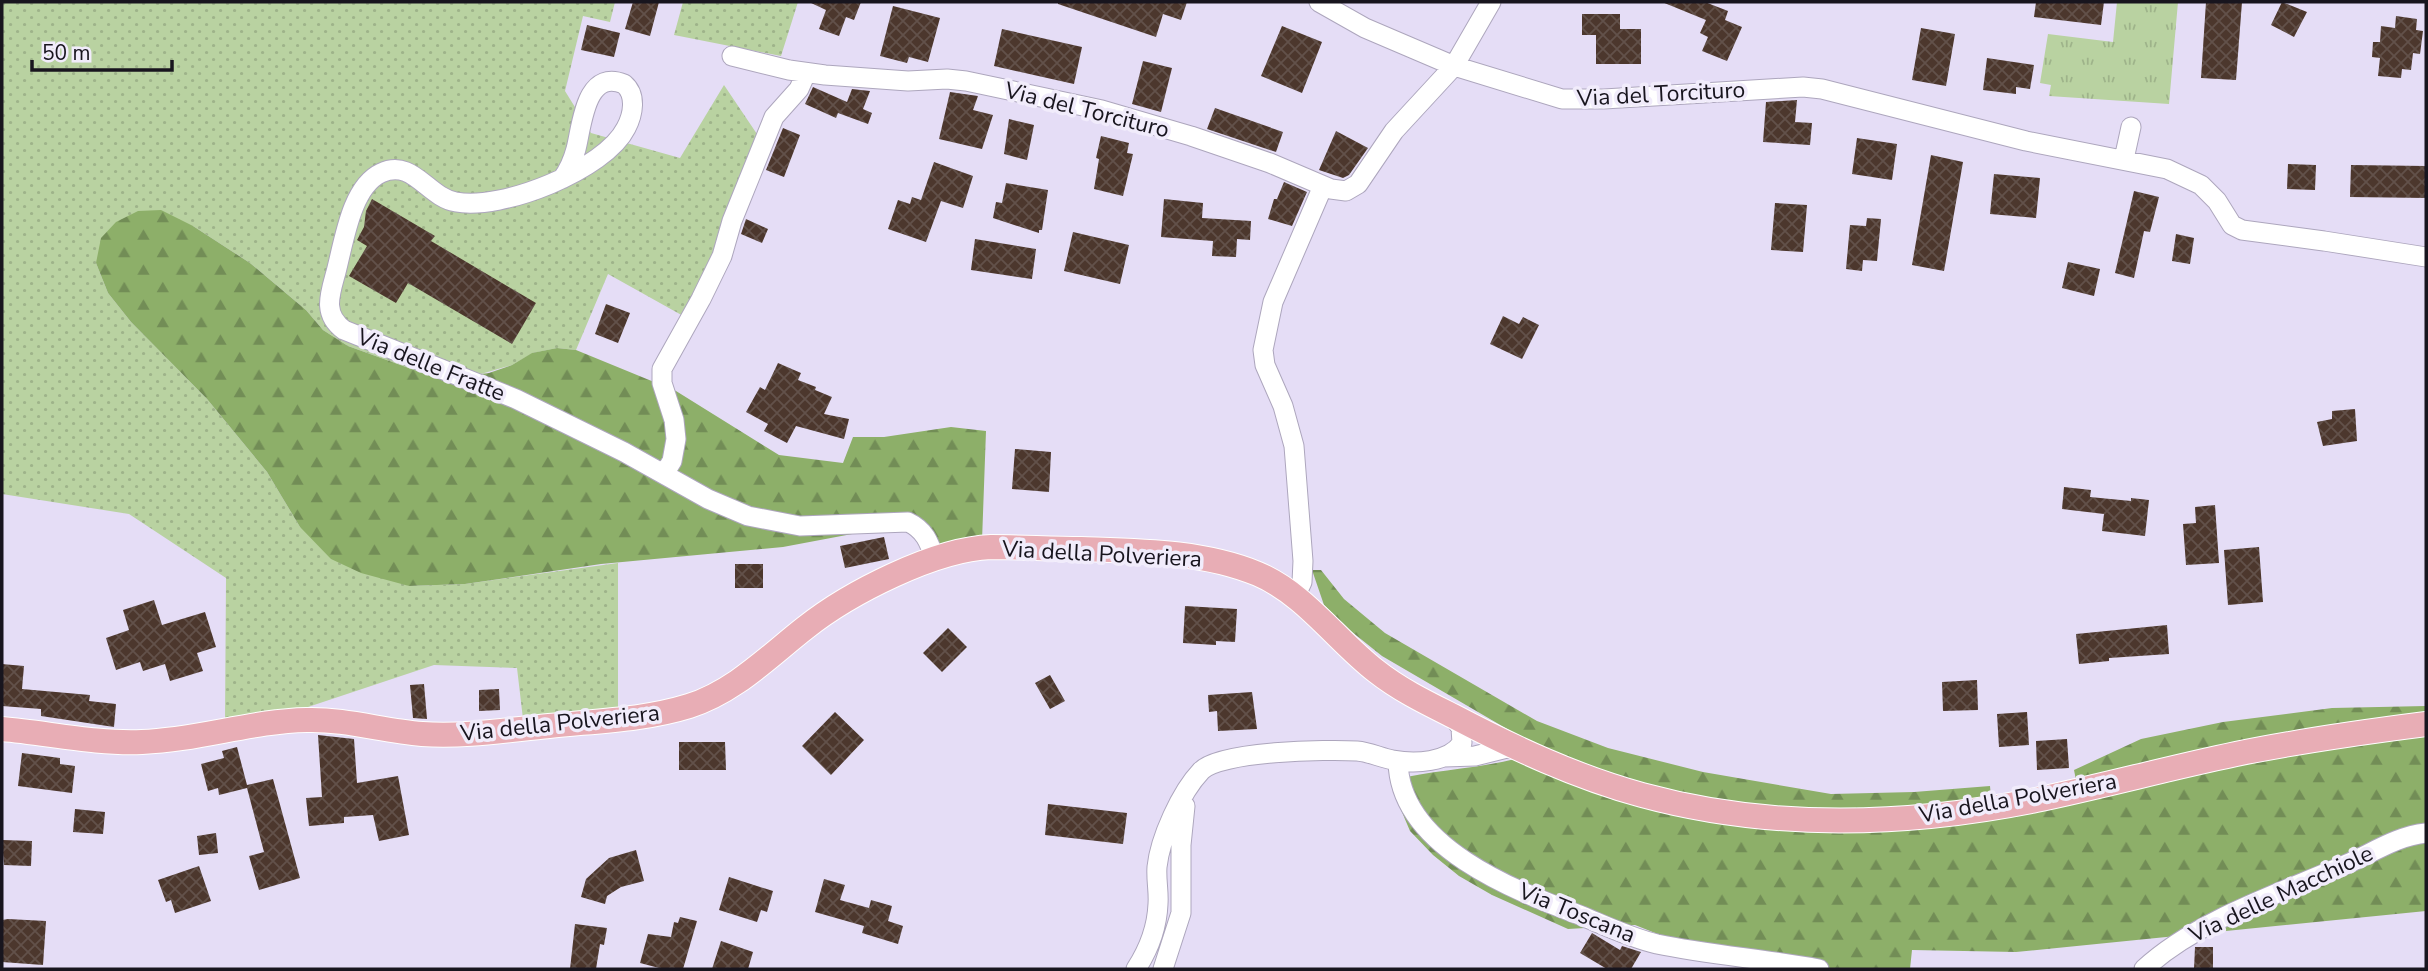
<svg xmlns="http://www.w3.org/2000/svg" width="2428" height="971" viewBox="0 0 2428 971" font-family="'Nunito Sans',sans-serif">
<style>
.grass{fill:url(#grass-dots)}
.forest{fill:url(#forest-firs)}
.park{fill:url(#park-tufts)}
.building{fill:url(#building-cross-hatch)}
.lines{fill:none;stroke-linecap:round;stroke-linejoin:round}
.minor-casing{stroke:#ada6bd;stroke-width:21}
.major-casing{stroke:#fff;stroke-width:26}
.minor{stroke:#fff;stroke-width:19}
.major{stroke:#e8adb5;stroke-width:24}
.labels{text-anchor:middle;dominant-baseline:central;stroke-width:7;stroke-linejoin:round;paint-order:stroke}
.street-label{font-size:23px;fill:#18151e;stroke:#f1ecfb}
</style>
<defs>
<pattern id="grass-dots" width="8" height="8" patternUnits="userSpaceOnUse" patternTransform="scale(1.75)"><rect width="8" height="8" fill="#b9d2a1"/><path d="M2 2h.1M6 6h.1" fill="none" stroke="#9eb38a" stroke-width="1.8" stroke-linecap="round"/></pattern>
<pattern id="forest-firs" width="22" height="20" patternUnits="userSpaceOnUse" patternTransform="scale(1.75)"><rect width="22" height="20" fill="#8daf69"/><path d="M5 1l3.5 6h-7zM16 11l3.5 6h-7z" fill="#728d56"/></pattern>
<pattern id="park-tufts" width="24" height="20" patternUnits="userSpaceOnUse" patternTransform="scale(1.75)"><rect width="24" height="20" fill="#b9d2a1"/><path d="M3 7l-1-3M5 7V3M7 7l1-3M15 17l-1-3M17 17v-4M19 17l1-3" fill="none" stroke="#9eb38a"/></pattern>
<pattern id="building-cross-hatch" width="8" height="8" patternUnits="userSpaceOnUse" patternTransform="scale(1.75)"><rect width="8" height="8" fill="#4c372d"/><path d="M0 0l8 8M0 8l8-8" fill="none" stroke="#62514a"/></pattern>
</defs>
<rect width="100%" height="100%" fill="#e5ddf6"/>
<path class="grass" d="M2,2h613l-5,20 -27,-6 -18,75 26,42 89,25 44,-73 35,52 -47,127 -27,53 -77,-43 -32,76 -19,-2 -24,5 -21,12 -38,11 -27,2 -30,-7 -69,-25 -25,-16 -17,-20 -56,-47 -57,-37 -97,37 12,30 23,29 76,77 60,73 33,55 109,59 56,-2 153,-21v145l-95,11 -6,-51 -83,-3 -126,42 -83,12 1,-141 -97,-64 -127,-20z
M683,2h115l-17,54 -107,-21z"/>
<path class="forest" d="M161,210l32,16 57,37 56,47 17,20 25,16 69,25 30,7 42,-5 23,-8 20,-12 25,-5 19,2 100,41 103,64 64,8 10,-26h31l67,-10 35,4 -4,110 -40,8 -21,-28 -138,26 -182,17 -136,20 -56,2 -48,-13 -30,-14 -31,-32 -33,-55 -60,-73 -76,-77 -23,-29 -12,-30 5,-25 15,-16 22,-11z
M1312,570h9l23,29 41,34 152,88 71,27 95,24 128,22 83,-2 76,-6 1,11 85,-17 -2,-10 67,-31 82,-17 109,-14 94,-2v205l-410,41 -104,-2 -2,19h-164l-111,-44 -67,4 -76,-34 -33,-19 -26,-21 -23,-24 -14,-33 -3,-18c40,-10 82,-11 122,-21l11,-19 -144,-84 -30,-24 -28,-27z"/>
<path class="park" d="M2117,2h61l-9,102 -120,-8 2,-11 -11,-2 8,-49 65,8z"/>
<path class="building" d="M633,2h26l-9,34 -25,-7z
M809,2h52l-7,18 -8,-3 -7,19 -20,-7 7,-19z
M1058,2h129l-6,18 -18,-6 -7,23 -98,-33z
M1662,2h43l23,9 -3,9 17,7 -15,34 -25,-10 6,-14 -8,-4 6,-13z
M2036,2h68l-3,23 -67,-8z
M2206,2h36l-6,78 -35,-2z
M2282,2l25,10 -13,25 -23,-12z
M893,6l47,12 -12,44 -19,-5 -2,6 -27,-7z
M1582,14h38v15h21v35h-45v-29h-14z
M2396,16l21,3 -1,11 7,1 -3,23 -7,-1 -2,17 -9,-1 -1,9 -23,-2 2,-18 -8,-1 1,-15h7l1,-16 14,2z
M587,25l33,8 -6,24 -33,-7z
M1282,26l40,16 -20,51 -41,-17z
M1921,28l34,6 -9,52 -34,-6z
M1002,29l80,18 -8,37 -80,-18z
M1987,58l47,7 -4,24 -14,-2v7l-33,-4z
M1143,61l29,7 -11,44 -29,-8z
M813,87l34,15 5,-13 18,2 -7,18 9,4 -4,11 -30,-11 -2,5 -31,-14z
M950,92l28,4 -5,14 20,5 -11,34 -43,-10z
M1797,100l-2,22 17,1 -2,22 -47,-3 3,-40z
M1215,108l68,24 -7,20 -69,-23z
M1009,119l25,6 -7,35 -23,-6z
M783,128l17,7 -16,42 -18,-7z
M1336,131l32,17 -19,27 -6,3 -24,-8z
M1101,136l28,7 -2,10 6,1 -10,42 -29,-7 5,-30 -3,-1z
M1857,138l40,6 -5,36 -40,-6z
M1931,155l32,7 -19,109 -32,-6z
M934,162l39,14 -10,32 -22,-7 -15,41 -38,-13 10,-29 12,4 2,-7 9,3z
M2288,164l28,1 -1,25 -28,-1z
M2351,165l75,1v32l-76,-1z
M1994,174l46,4 -4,40 -46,-4z
M1284,182l23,10 -15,34 -24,-7 6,-20h3z
M1006,183l42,7 -6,40h-3v3l-46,-15 3,-16 6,1z
M2134,191l25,6 -9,35 -6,-1 -10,47 -19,-5z
M372,199l63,37 -4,5 105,62 -24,41 -104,-61 -12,20 -47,-27 18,-30 -10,-6 7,-13 2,-16z
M1164,199l39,4 -1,15 49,3 -1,19 -13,-1 -1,18 -24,-1 1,-15 -52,-4z
M1775,203l32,2 -4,47 -32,-2z
M1867,218l14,1 -4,42 -14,-1 -1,11 -16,-2 4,-44 16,1z
M746,219l22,10 -6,14 -21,-9z
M1073,232l56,13 -9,39 -56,-13z
M2176,234l18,4 -4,26 -18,-3z
M975,239l61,10 -4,30 -61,-9z
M2068,262l32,7 -6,27 -32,-8z
M606,304l24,9 -12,30 -23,-9z
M1503,316l16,8 4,-7 16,8 -17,34 -32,-15z
M778,363l23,10 -3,7 18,7 -1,3 17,7 -8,17 25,5 -5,20 -48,-13 -9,17 -23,-12 4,-7 -22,-12 14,-25 5,3z
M2355,409l2,32 -34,5 -6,-24 15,-3v-8z
M1015,449l36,3 -2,40 -37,-3z
M2064,487l27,3 -1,7 41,4v-3l18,2 -4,36 -43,-5 2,-17 -42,-5z
M2215,505l4,58 -33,2 -3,-41 13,-1 -1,-16z
M884,537l5,22 -44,9 -5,-22z
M2259,547l4,55 -35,3 -4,-55z
M735,564h28v24h-28z
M154,600l8,25 43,-13 11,35 -19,6 6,18 -33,10 -5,-17 -22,7 -3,-9 -24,8 -10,-32 23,-8 -6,-20z
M1185,606l52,3 -2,33 -19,-1v4l-33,-2z
M2167,625l2,29 -60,4v3l-30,3 -3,-30z
M948,628l19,19 -25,25 -19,-19z
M2,664l22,2 -2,23 68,6 -1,6 27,3 -2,23 -73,-11v-7l-39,-3z
M1050,675l15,26 -15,8 -15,-26z
M1977,680l1,30 -35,1 -1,-29z
M424,684l3,35 -14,-1 -3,-33z
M499,689l1,21 -21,1v-21z
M1252,692l5,37 -39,2 -1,-20 -8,1 -1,-17z
M835,712l29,28 -33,35 -29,-29z
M2027,712l2,33 -30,2 -2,-33z
M318,735l36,4 3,44 41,-7 11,59 -30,6 -6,-26 -29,2v6l-35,3 -3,-28 16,-1z
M2067,739l2,29 -32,2 -1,-29z
M679,742h46l1,28h-47z
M237,747l10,38 26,-6 27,99 -41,12 -10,-34 15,-4 -17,-64 -28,7 -1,-7 -10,3 -7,-27 23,-6 -2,-7z
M22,753l38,5v6l15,2 -3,27 -54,-7z
M1048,804l79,9 -4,31 -78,-9z
M75,809l30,3 -2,22 -30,-2z
M216,833l2,20 -19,2 -2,-19z
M2,840l30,1 -1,25 -27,-1z
M636,850l8,31 -23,6 -14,9 -2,8 -24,-7 5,-18 23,-21z
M199,866l12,35 -36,12 -4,-13 -5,2 -8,-22z
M729,877l44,14 -6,21 -6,-2 -4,12 -38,-12z
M824,879l21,6 -5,15 29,8 2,-8 21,6 -4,15 15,5 -5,18 -36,-11 2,-7 -49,-14z
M680,917l17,4 -14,48h-20l-23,-6 8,-29 23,3 3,-15 4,1z
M8,919l38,2 -3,44 -41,-3v-42z
M575,924l32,4 -3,17 -4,-1 -4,25h-26z
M1592,933l28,17 2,-4 19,6 -10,17h-24l-27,-16z
M721,941l32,11 -5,17h-36z
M2195,947h18v22h-19z"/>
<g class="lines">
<g class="minor-casing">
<path id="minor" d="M1319,2l46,26 89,38 37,-64
M732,56l57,14 36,5 83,6 39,-2 19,2 136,29 89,26 79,27 61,26 15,2 12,-7 36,-53 60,-65 108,33h42l199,-12 19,2 204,52 141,28 34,16 16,16 15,24 10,5 82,11 102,16
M2124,159l7,-32
M562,179c7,-9 11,-19 14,-30 6,-23 9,-81 48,-65 13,11 9,31 2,44 -21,42 -125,83 -170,74 -29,-5 -43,-44 -75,-29 -30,14 -37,69 -45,99 -6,22 -14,42 8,58l172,69 108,53 84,47 40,17 52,10 108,-4c17,8 21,20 27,37
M664,474l8,-13 4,-22 -2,-19 -12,-37v-14l39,-70 21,-43 10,-35 42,-104 25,-28 7,-16
M1295,597l7,-15 1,-21 -9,-115 -11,-40 -18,-41 -2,-15 10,-48 50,-116
M1444,757l31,-1 32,-8 13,1
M1398,761c1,86 118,130 184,155 24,10 49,22 75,28 53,11 109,15 162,25
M1136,969c13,-20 21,-41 22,-65 1,-12 -2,-24 -1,-37 3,-29 24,-75 44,-96 18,-20 127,-22 156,-20 13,1 24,7 36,9 21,4 56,3 69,-17l-1,-15 -8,-12
M1163,969l18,-56v-68l4,-39
M2144,969c53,-49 137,-76 203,-105 27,-12 50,-28 79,-31"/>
</g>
<g class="major-casing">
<path id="major" d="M2,729c46,4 94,15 140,13 56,-2 110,-21 165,-22 39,-1 76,11 115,14 42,3 85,-4 127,-8 47,-5 95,-6 140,-20 45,-14 79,-49 116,-78 44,-35 130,-79 186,-81 30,0 60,2 90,2 58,2 122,2 177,25 47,20 78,66 118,97 24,19 51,32 77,45 61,32 123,61 189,79 128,35 265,31 394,5 67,-14 133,-32 200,-46 63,-13 127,-22 190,-30"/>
</g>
<use href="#minor" class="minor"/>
<use href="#major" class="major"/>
</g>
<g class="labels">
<g class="street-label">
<text transform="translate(1661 94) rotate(-3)">Via del Torcituro</text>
<text transform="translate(1087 110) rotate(14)">Via del Torcituro</text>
<text transform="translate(431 365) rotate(22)">Via delle Fratte</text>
<text transform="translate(1102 554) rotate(3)">Via della Polveriera</text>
<text transform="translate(560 723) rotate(-6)">Via della Polveriera</text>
<text transform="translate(2018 798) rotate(-10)">Via della Polveriera</text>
<text transform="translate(2281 894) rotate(-25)">Via delle Macchiole</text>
<text transform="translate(1577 913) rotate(22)">Via Toscana</text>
</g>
</g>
<rect width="2428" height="971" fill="none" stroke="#18151e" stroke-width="7"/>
<path d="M32 60v10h140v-10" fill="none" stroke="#18151e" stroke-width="3.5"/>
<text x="42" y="60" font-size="21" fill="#18151e" stroke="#f1ecfb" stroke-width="5" paint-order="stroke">50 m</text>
</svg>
